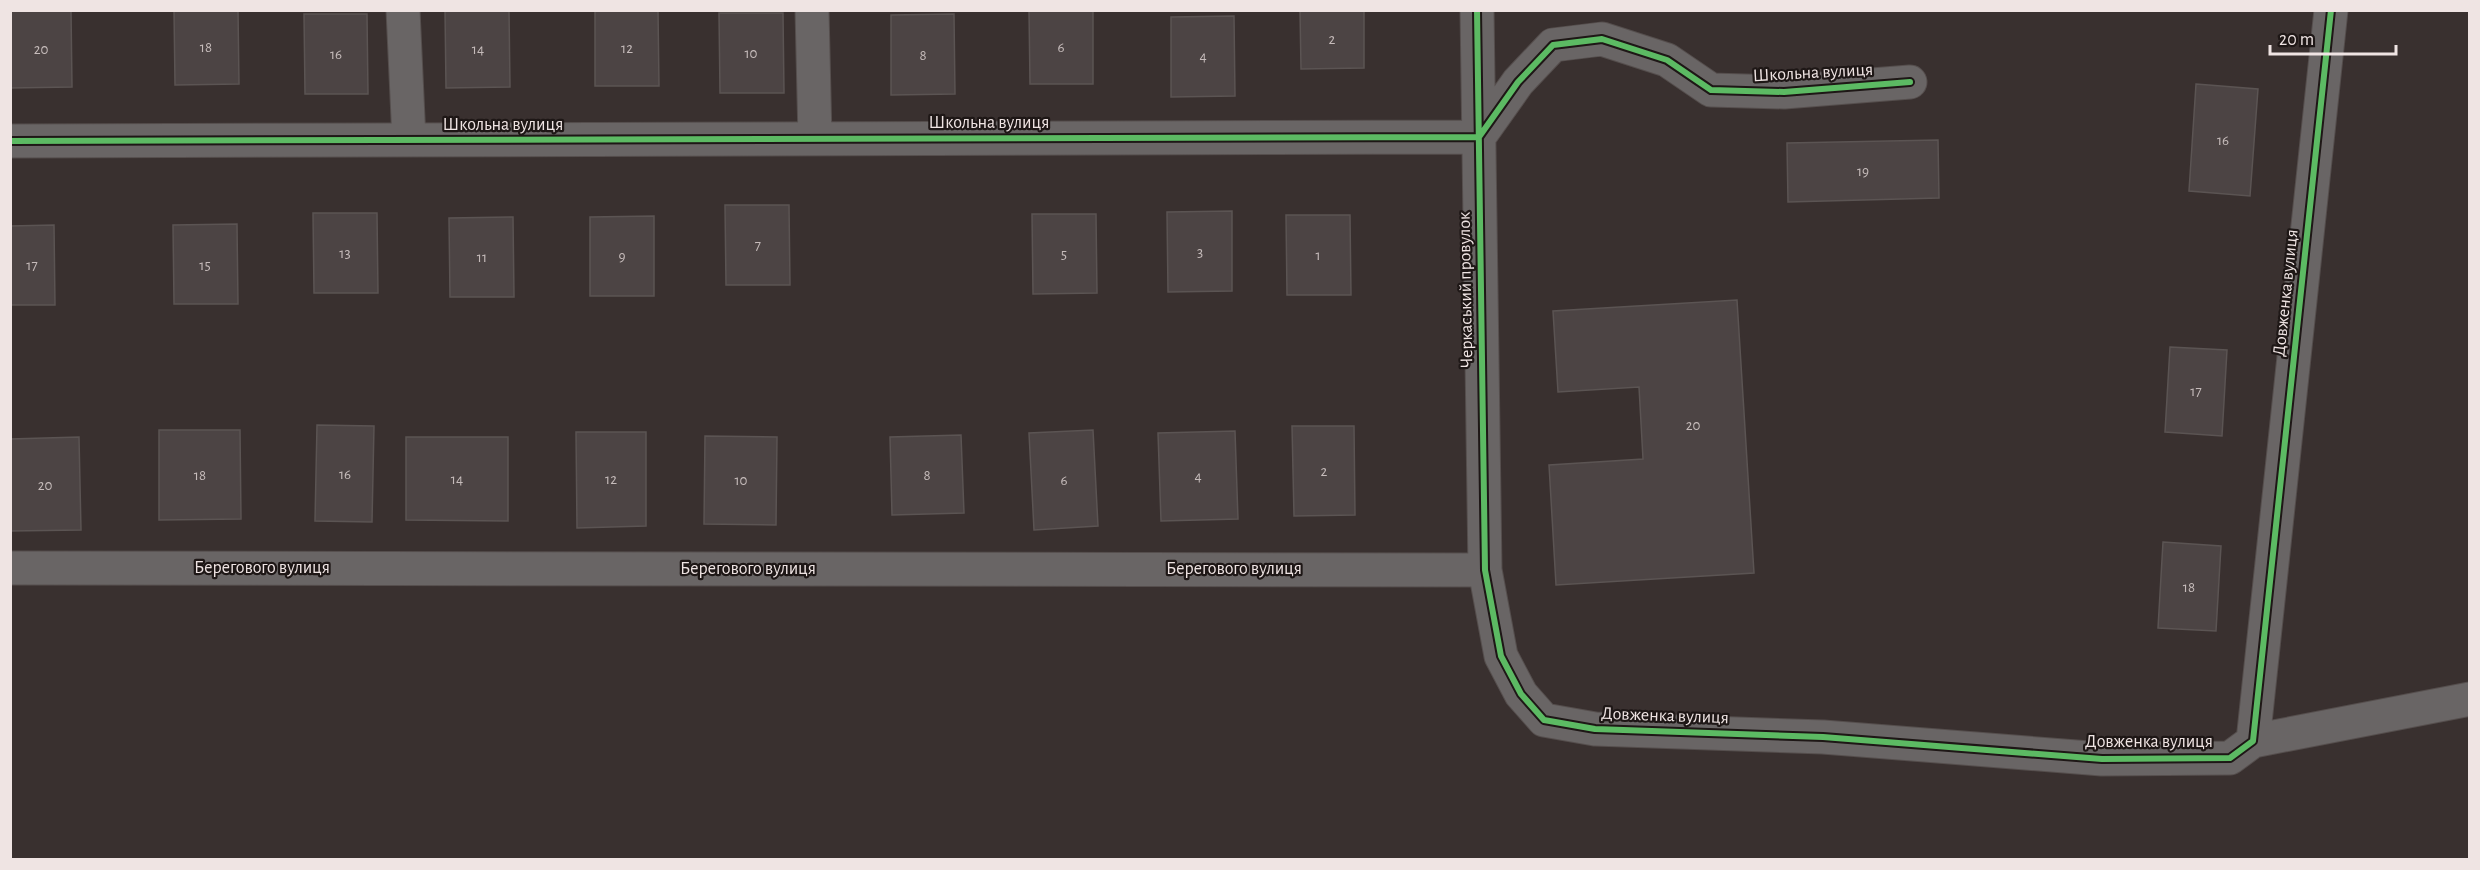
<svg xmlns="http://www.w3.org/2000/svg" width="2480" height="870" viewBox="0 0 2480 870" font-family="'Alegreya Sans',sans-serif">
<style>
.building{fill:#4c4444;stroke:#5b5453;stroke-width:1.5}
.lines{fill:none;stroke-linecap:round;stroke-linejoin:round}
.minor-casing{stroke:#554e4d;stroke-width:35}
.minor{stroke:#696565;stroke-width:33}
.cycleway-casing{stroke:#1e1716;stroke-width:10}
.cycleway{stroke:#5cba63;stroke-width:6}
.labels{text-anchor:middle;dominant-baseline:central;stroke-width:4.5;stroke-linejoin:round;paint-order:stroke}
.number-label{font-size:15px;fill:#c6bcbb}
.street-label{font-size:18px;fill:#efe4e3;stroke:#1e1716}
</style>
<rect width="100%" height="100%" fill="#39302f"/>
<path class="building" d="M10,10h61l1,77 -62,1z
M174,10h64l1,74 -64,1z
M445,10h64l1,77 -64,1z
M595,10h63l1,76h-64z
M1029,10h64v74h-63z
M1300,10h64v58l-63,1z
M719,13h64l1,80h-64z
M304,14h63l1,80h-63z
M954,14l1,80 -64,1v-80z
M1234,16l1,80 -64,1v-80z
M2196,84l62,5 -8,107 -61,-5z
M1938,140l1,58 -151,4 -1,-59z
M725,205h64l1,80h-64z
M1232,211v80l-64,1 -1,-80z
M313,213h64l1,80h-64z
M1032,214h64l1,79 -64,1z
M1286,215h64l1,80h-64z
M654,216v80h-64v-79z
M513,217l1,80h-64l-1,-79z
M237,224l1,80h-64l-1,-79z
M54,225l1,80h-45v-79z
M1737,300l17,273 -198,12 -7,-120 94,-6 -4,-72 -81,5 -5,-81z
M2170,347l57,3 -5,86 -57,-4z
M317,425l57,1 -2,96 -57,-1z
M1292,426h62l1,89 -61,1z
M159,430h81l1,89 -82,1z
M1093,430l5,96 -64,4 -5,-97z
M1235,431l3,88 -77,2 -3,-88z
M576,432h70v94l-69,2z
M961,435l3,78 -72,2 -2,-78z
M705,436l72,1 -1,88 -72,-1z
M79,437l2,93 -71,1v-92z
M406,437h102v84l-102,-1z
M2163,542l58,4 -5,85 -58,-3z"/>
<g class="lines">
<g class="minor-casing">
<path id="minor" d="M403,10l6,130
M812,10l3,129
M1477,10l8,560 16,86 20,38 23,26 51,9 228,8 279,22 128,-1 23,-17 78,-731
M10,141l1469,-4 39,-55 35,-37 49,-6 65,21 44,30 73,2 126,-10
M10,568l1475,2
M2253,741l217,-42"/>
</g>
<use href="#minor" class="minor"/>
<g class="cycleway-casing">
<path id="cycleway" d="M1477,10l8,560 16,86 20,38 23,26 51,9 228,8 279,22 128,-1 23,-17 78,-731
M10,141l1469,-4 39,-55 35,-37 49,-6 65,21 44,30 73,2 126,-10"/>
</g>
<use href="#cycleway" class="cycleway"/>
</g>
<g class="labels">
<g class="number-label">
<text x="1332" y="39">2</text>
<text x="206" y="47">18</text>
<text x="1061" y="47">6</text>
<text x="627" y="48">12</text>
<text x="41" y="49">20</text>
<text x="478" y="49">14</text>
<text x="751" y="53">10</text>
<text x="336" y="54">16</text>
<text x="923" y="55">8</text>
<text x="1203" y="56">4</text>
<text x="2223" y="140">16</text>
<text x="1863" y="171">19</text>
<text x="758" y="245">7</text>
<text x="1200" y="252">3</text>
<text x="345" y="253">13</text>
<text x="1064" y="254">5</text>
<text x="1318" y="255">1</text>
<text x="622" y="256">9</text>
<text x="482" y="257">11</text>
<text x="32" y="265">17</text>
<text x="205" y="265">15</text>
<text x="2196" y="391">17</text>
<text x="1693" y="425">20</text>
<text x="1324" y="471">2</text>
<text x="345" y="474">16</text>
<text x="200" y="475">18</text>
<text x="927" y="475">8</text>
<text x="1198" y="476">4</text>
<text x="457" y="479">14</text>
<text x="611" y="479">12</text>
<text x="741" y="480">10</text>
<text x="1064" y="480">6</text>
<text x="45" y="485">20</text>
<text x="2189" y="587">18</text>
</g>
<g class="street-label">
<text transform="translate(1813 73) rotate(-3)">Школьна вулиця</text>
<text x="989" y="123">Школьна вулиця</text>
<text x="503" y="125">Школьна вулиця</text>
<text transform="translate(1466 290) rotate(-91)">Черкаський провулок</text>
<text transform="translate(2286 293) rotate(-84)">Довженка вулиця</text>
<text x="262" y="568">Берегового вулиця</text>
<text x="748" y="569">Берегового вулиця</text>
<text x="1234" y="569">Берегового вулиця</text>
<text transform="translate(1665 716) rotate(2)">Довженка вулиця</text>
<text x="2149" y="742">Довженка вулиця</text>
</g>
</g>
<rect width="2480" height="870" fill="none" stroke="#efe4e3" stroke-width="24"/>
<path d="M2270 45v9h126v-9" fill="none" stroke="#efe4e3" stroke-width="3"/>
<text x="2279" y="45" font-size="18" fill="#efe4e3" stroke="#1e1716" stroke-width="4.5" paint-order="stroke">20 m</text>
</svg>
